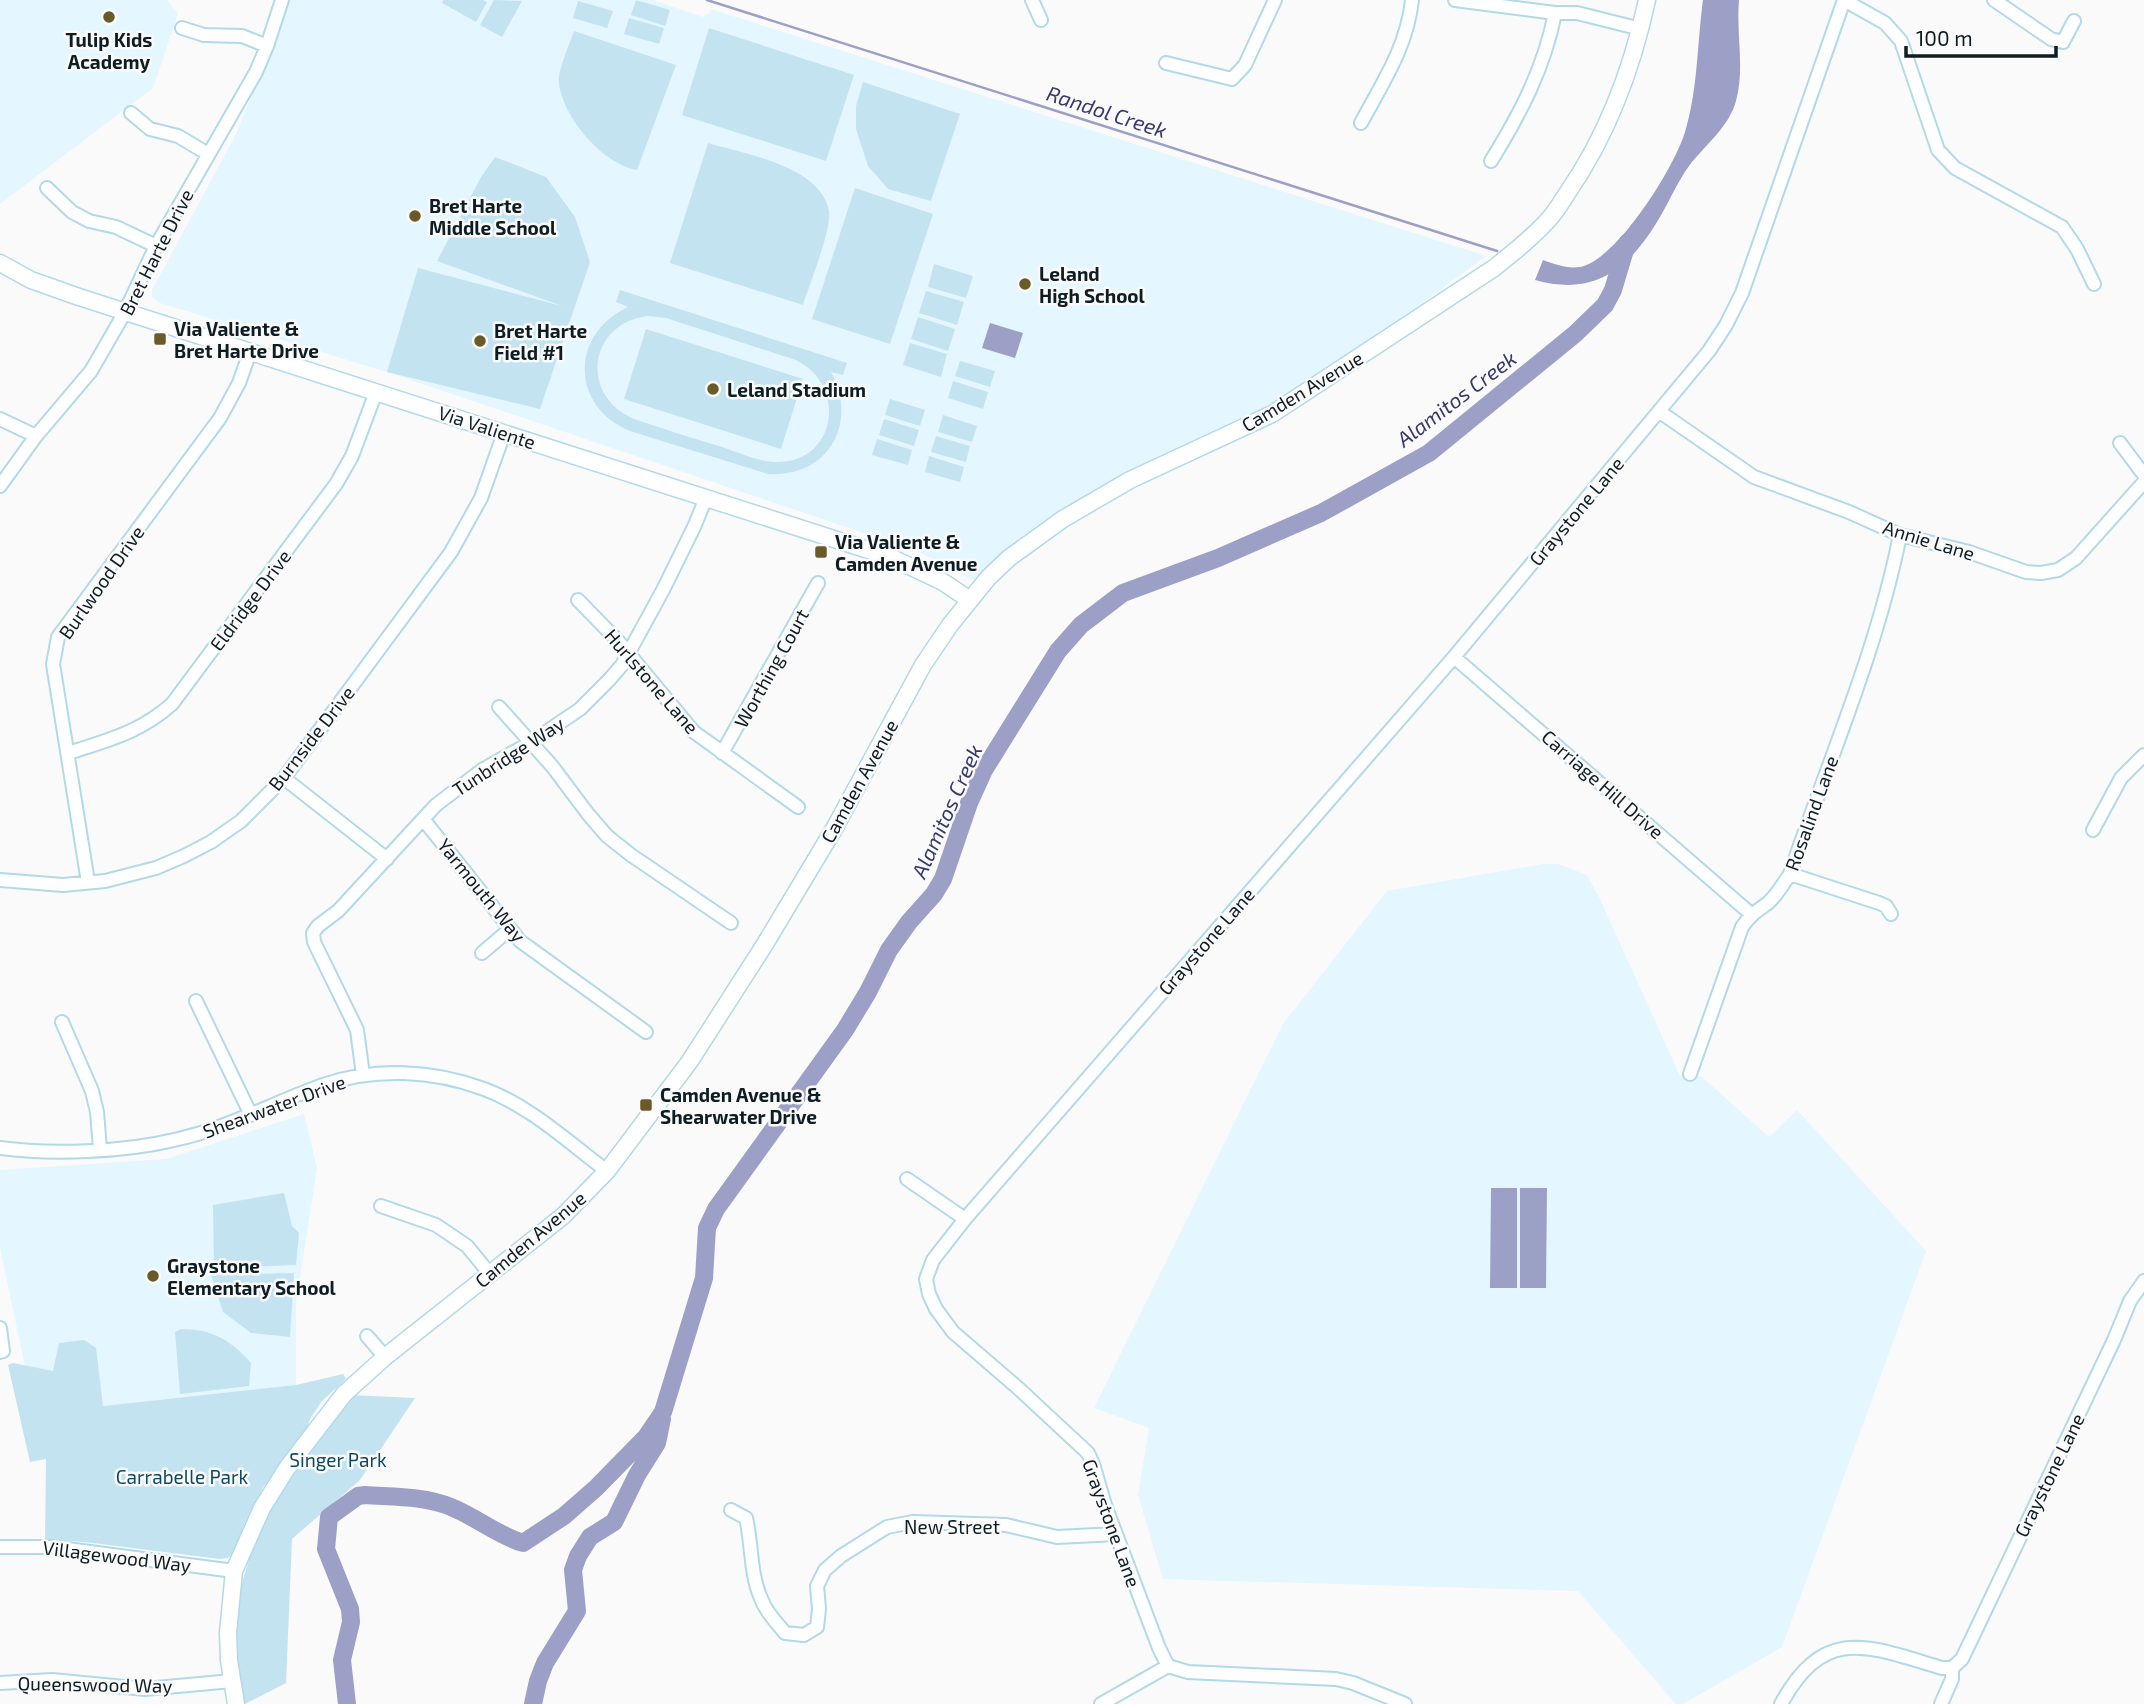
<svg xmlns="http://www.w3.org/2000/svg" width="2144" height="1704" viewBox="0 0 2144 1704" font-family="'Exo 2',sans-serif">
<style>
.built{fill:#e4f6ff}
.green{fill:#c4e3f1;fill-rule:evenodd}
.water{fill:#9da0c6}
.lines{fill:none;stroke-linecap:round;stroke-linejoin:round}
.stream{stroke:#9da0c6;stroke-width:2.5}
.river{stroke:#9da0c6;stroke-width:18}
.street-casing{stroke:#b2d9ea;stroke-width:16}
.secondary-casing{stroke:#b2d9ea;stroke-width:19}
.street{stroke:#fff;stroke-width:12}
.secondary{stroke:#fff;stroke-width:16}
.poi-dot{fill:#6a5a27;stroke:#fafafa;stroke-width:2.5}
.labels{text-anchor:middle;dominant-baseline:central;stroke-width:5;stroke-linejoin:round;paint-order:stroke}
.poi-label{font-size:19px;font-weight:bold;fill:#0e1d23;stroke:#fafafa;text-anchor:start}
.street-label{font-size:19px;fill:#0e1d23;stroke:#fafafa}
.park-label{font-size:19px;fill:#0d495f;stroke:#fafafa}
.water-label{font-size:21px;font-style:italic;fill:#38386a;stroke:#fafafa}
</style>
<rect width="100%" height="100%" fill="#fafafa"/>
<path class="built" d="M0,0h167l11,14 -25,74 -153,116z
M290,0h363l50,17 6,-4 2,-4 775,247 -176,130 -134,68 -203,126 -56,-29 -530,-179 -227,-69 -8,-6v-7l84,-156z
M1543,864h15l29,11 12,22 81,179 5,-4 17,5 67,60 28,-27 129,141 -144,396 -99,57h-7l-98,-113 -415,-12 -25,-84 11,-67 -55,-20 189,-384 104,-133z
M304,1114l13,54 -21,135v82l-193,21 -24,-30 -54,-10 -25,-118v-78l166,-11z"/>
<path class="green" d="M443,0h40l4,2 -11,20 -34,-19z
M494,0l28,1 -20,36 -22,-12z
M636,0l34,10 -5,16 -34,-11z
M578,1l35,10 -6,17 -34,-10z
M629,18l35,10 -5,16 -35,-10z
M709,28l145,47 -28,86 -144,-46z
M574,31l102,34 -39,105c-34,-6 -73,-51 -78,-86 -2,-12 11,-41 15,-53z
M863,82l97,32 -29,87 -43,-12 -20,-23 -12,-37v-23z
M708,143c37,11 113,23 121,68 3,18 -20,74 -26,94l-133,-42z
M495,157l51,20 29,40 15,45 -50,147 -153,-37 31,-104 144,38 -125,-45 44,-84z
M855,188l78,26 -43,130 -78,-25z
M934,264l39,12 -7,22 -38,-11z
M620,290l227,73 -4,12 -12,-3c28,51 -3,106 -63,102l-138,-43c-60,-25 -60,-97 -2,-124l-12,-5zM648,316l18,2 127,41c55,23 45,103 -16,103 -17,0 -35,-8 -52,-14 -30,-9 -61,-19 -91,-29 -55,-23 -46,-96 14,-103z
M926,291l38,11 -7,23 -38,-12z
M918,317l37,12 -7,22 -37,-12z
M646,329l157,50 -22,70 -157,-50z
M910,343l37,11 -6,23 -38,-12z
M960,361l35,10 -5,16 -35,-11z
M953,381l35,11 -5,17 -35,-11z
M890,399l35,11 -5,16 -35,-11z
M943,415l34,11 -5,16 -34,-10z
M884,419l35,11 -5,16 -35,-11z
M936,436l34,10 -4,16 -35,-10z
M877,439l35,11 -4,15 -36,-10z
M929,456l35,11 -4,15 -35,-10z
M284,1193l8,33 7,7 -3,32 -82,3 -1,-63z
M294,1273l-4,64 -39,-4 -28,-21 -12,-37z
M181,1329c31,0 50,11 70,34l-2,23 -69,8 -5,-62z
M84,1340l12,8 7,58 193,-21 47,-11 3,5 -24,22 -12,18 -4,14 -42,53 -18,34 -12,32 -6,6 -9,1 -126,-16 -48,-4 1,-80 -16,3 -22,-97 5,-2 40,8 6,-28z
M349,1395l66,3 -55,82 -68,59 -6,144 -41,21 -10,-52 4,-59 17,-56 36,-68z"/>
<path class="water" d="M1703,0h36c-3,34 6,68 -3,101 -7,26 -31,44 -47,65 -11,15 -19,34 -29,51 -30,51 -64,80 -125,63l8,-20c14,5 27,10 41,6 36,-12 90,-98 101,-134 13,-43 12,-88 18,-132z
M990,323l33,10 -8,25 -33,-10z
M1491,1188h26v100h-27z
M1520,1188h27l-1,100h-26z"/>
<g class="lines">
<path class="stream" d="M707,0l790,251"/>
<path class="river" d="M347,1704l-5,-44 9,-38 -1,-13 -24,-60 3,-32 29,-21 7,-1c28,2 60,1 86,12 25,10 46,28 72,36l41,-27 32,-28 50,-51 17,-25 41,-134 3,-50 9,-19 129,-179 23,-38 21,-42 20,-28 25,-28 9,-15 26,-76 15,-33 74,-119 23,-26 42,-32 95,-35 103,-45 108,-60 146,-119 30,-29 8,-15 14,-47
M533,1704l5,-23 7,-18 32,-52 -4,-41 5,-14 12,-19 24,-15 23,-47 20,-32 5,-24"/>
<g class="street-casing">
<path id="street" d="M1032,0l9,20
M1455,0l100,13h22l64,16
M1844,0l41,23 16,18 37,109 17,18 107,59 15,22 17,35
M1994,0l57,39 12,3 11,-21
M182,28l22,7 38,1 25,10
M1166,63l66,16 13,-14 30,-65
M131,113l19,16 28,7 30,18
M1361,123c22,-41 46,-76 51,-123
M1491,161c29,-47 53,-92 64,-148
M47,188l25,24 17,9 27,6 40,19
M1660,412l94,65 95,35 51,23 69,17 57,20 15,1 17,-3 18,-12 68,-76
M0,419l36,17
M2120,443l24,32
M0,486l36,-50 55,-65 34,-59 31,-66 100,-174 11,-26 15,-46
M578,600l41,42 75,90 104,75
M1454,657l297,257
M499,707l53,59 36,48 19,22 24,19 100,68
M69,753c41,-14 70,-20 103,-49l164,-220 16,-28 24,-64
M722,753l96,-170
M284,778l103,81
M423,819l97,122 126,91
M2093,830l28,-52 23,-23
M1790,874l89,29 7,3 5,8
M0,880l63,5 42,-4 51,-13 28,-12 27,-14 30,-21 43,-43 167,-226 30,-54 23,-65
M88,882l-35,-218 5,-27 162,-219 19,-35 11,-31
M482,953l28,-24
M196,1001l55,114
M62,1022l30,69 5,21 3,37
M1690,1074l52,-147c8,-12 15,-16 26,-24 9,-8 15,-19 22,-29 38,-112 87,-223 110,-339
M363,1075l-6,-45 -43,-88 -1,-9 5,-7 20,-15 98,-106 46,-35 48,-27 50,-34 29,-29 13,-15 41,-75 31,-63 12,-29
M0,1148c51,7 124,4 174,-8 52,-11 99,-37 149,-55 52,-18 110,-15 161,4 46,17 84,53 123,82
M907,1179l58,40
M381,1206l55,19 31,21 23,28
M0,1328l3,23 -3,1
M367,1336l18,21
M731,1510l15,8c6,25 4,54 14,78 5,15 16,26 25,37l19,2 13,-8 2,-18 -2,-23 8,-16 16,-14 46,-29 26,-5 93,3 51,12 59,-3
M0,1547h52l182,24
M0,1683l52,-3 93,9 87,-8
M1101,1704l67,-38
M1405,1704l-52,-21 -17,-4 -148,-7 -20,-6 -9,-18 -54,-143 -12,-41 -5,-11 -70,-65 -65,-56 -17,-23 -7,-15 -3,-15 7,-19 32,-41 489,-562 255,-306 17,-26 16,-32 102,-293
M1781,1704c44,-81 89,-57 161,-36h10l10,-9 152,-319 16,-39 14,-20
M1941,1704l11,-25v-11"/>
</g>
<g class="secondary-casing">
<path id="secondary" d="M0,263l31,17 48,17 811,260 53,25 27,18
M236,1704l-7,-44 -1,-27 6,-62 28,-63 25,-40 57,-74 41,-37 178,-141 44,-45 83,-110 75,-117 69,-115 89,-164 27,-40 38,-47 21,-20 54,-39 67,-39 142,-66 222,-146c20,-16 39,-31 56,-50 7,-8 12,-17 18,-26 40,-58 64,-123 79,-192"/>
</g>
<use href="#street" class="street"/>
<use href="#secondary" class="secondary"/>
</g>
<g class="poi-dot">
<circle cx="109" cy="17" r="7"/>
<circle cx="415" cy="216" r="7"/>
<circle cx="1025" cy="284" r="7"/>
<rect x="153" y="332" width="14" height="14" rx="3.5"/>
<circle cx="480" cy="341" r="7"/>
<circle cx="713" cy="389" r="7"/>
<rect x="814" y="545" width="14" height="14" rx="3.5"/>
<rect x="639" y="1098" width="14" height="14" rx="3.5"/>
<circle cx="153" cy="1276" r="7"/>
</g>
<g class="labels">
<g class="poi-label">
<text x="109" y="39" text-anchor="middle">Tulip Kids<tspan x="109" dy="22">Academy</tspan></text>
<text x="429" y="205">Bret Harte<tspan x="429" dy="22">Middle School</tspan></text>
<text x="1039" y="273">Leland<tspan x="1039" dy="22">High School</tspan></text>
<text x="174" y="328">Via Valiente &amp;<tspan x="174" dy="22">Bret Harte Drive</tspan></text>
<text x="494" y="330">Bret Harte<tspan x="494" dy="22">Field #1</tspan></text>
<text x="727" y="389">Leland Stadium</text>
<text x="835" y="541">Via Valiente &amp;<tspan x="835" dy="22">Camden Avenue</tspan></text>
<text x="660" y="1094">Camden Avenue &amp;<tspan x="660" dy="22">Shearwater Drive</tspan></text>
<text x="167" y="1265">Graystone<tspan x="167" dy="22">Elementary School</tspan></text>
</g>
<g class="street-label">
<text transform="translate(156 252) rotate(-63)">Bret Harte Drive</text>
<text transform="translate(1302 391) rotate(-31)">Camden Avenue</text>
<text transform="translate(487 427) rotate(18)">Via Valiente</text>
<text transform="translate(1576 511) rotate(-50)">Graystone Lane</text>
<text transform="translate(1929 540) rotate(17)">Annie Lane</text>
<text transform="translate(101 582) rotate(-55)">Burlwood Drive</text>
<text transform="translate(250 600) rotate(-53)">Eldridge Drive</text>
<text transform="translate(771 668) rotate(-61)">Worthing Court</text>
<text transform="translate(652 681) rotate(49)">Hurlstone Lane</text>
<text transform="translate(311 738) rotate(-52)">Burnside Drive</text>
<text transform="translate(508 756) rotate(-33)">Tunbridge Way</text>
<text transform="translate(859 781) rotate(-61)">Camden Avenue</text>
<text transform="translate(1603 784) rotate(41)">Carriage Hill Drive</text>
<text transform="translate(1811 813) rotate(-70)">Rosalind Lane</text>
<text transform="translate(482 890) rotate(51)">Yarmouth Way</text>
<text transform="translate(1206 941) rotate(-49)">Graystone Lane</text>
<text transform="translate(274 1106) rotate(-20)">Shearwater Drive</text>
<text transform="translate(530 1239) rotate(-40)">Camden Avenue</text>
<text transform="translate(2049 1475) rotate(-64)">Graystone Lane</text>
<text transform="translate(1112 1523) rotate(70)">Graystone Lane</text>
<text x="952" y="1526">New Street</text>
<text transform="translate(117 1556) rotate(7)">Villagewood Way</text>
<text transform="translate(95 1684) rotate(1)">Queenswood Way</text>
</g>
<g class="park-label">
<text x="338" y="1459">Singer Park</text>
<text x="182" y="1476">Carrabelle Park</text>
</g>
<g class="water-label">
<text transform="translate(1107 111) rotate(18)">Randol Creek</text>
<text transform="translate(1456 398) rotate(-37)">Alamitos Creek</text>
<text transform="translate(946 811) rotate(-66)">Alamitos Creek</text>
</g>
</g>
<path d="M1906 46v10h150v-10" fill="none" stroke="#0e1d23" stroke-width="3.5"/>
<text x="1916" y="46" font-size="21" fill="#0e1d23" stroke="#fafafa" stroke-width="5" paint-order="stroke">100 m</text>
</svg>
